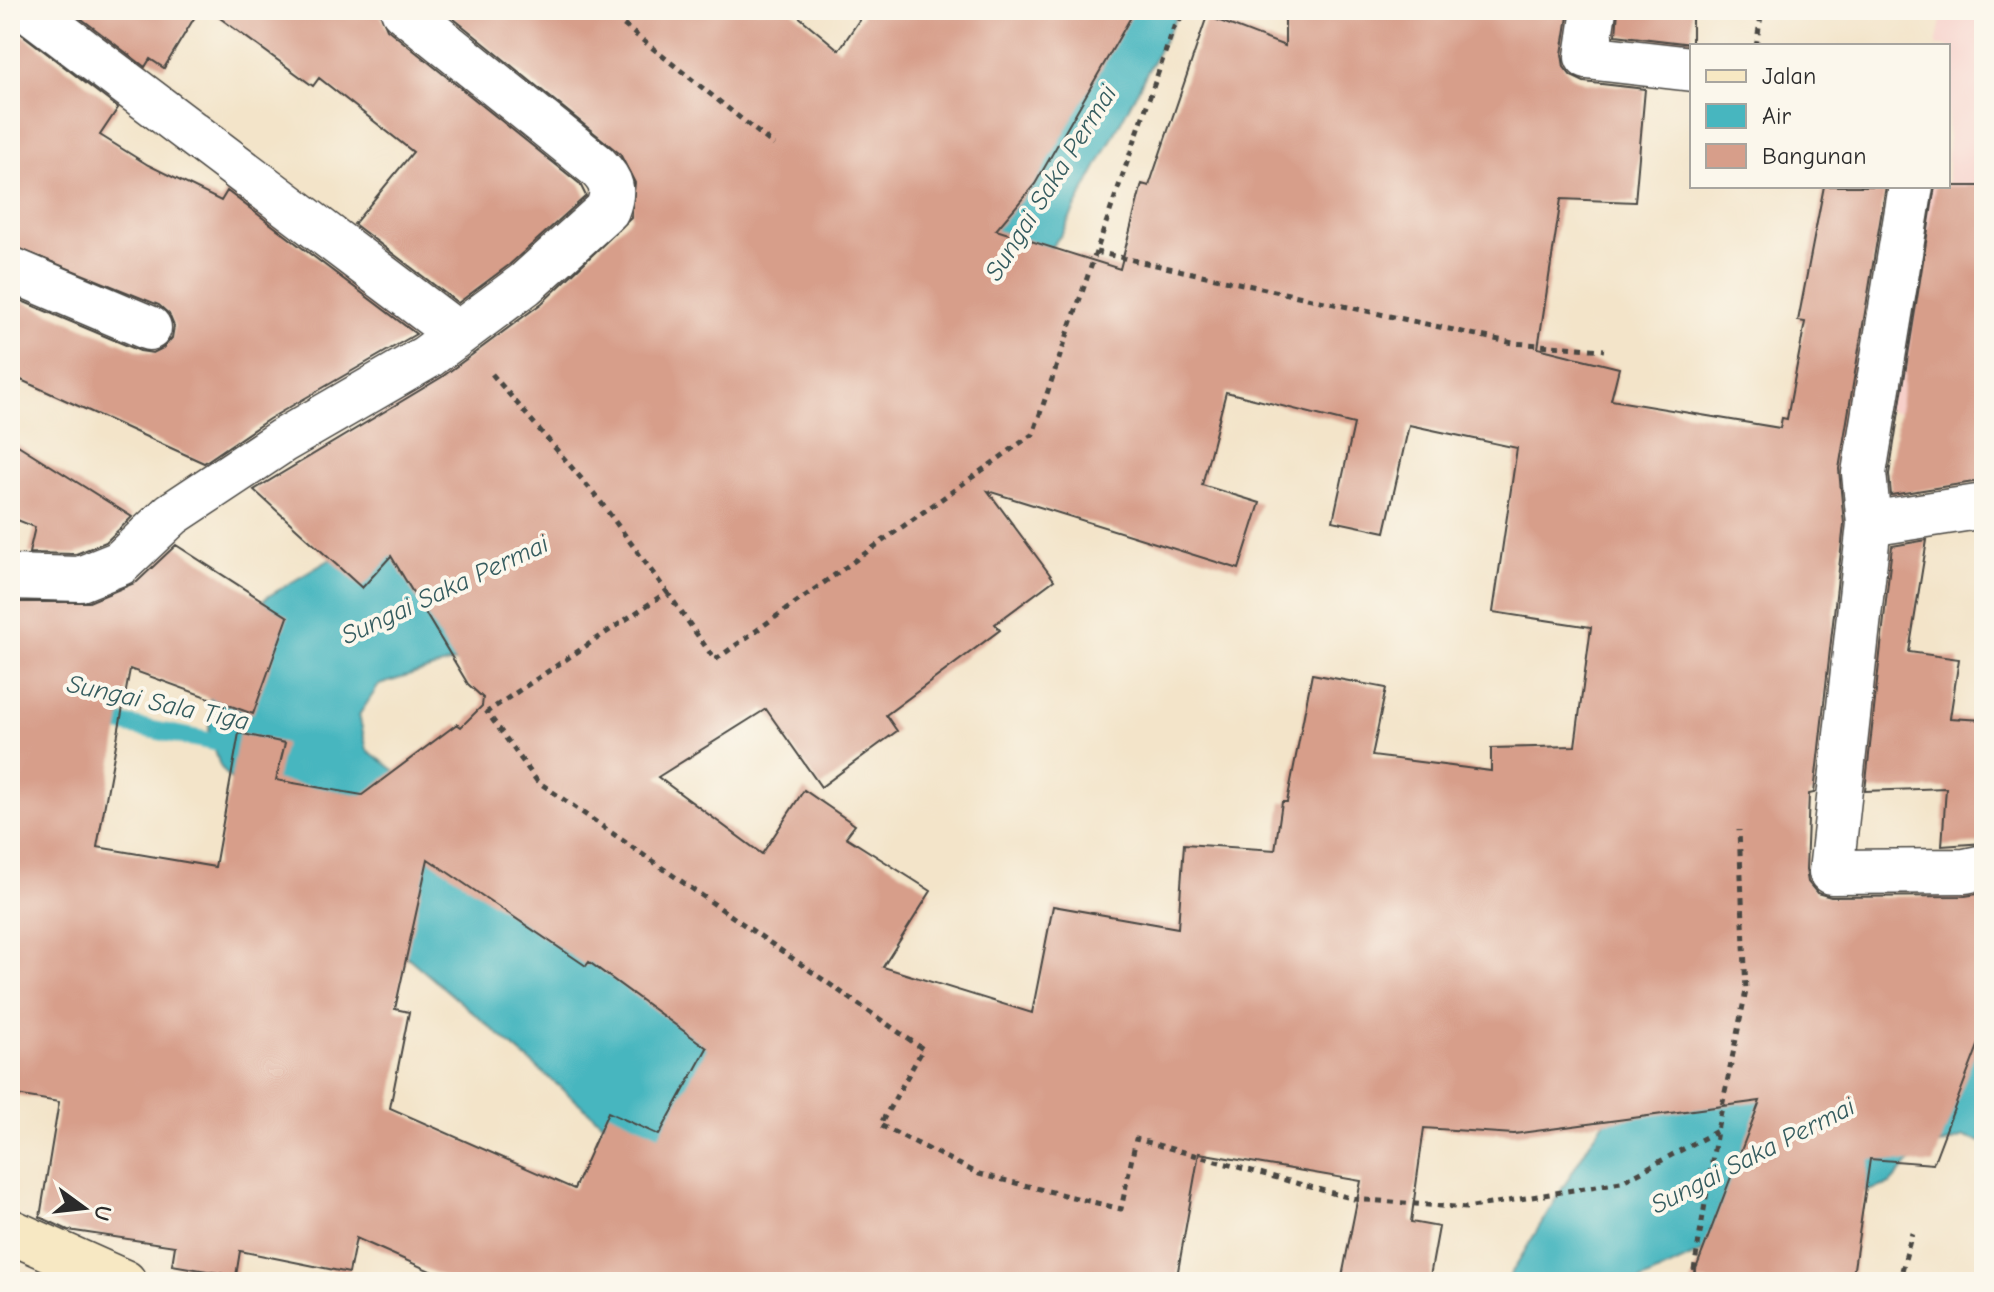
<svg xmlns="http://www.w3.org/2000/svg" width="1994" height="1292" viewBox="0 0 1994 1292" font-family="'Comic Neue',sans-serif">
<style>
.built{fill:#f7d0ca}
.water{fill:#47b6bf;stroke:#397075;stroke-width:2}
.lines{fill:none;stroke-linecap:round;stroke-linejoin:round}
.stream{stroke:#47b6bf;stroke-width:18}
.building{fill:#d79e8a;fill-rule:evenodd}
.street-casing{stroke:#494743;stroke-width:47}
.secondary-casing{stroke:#494743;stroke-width:47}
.path{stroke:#494743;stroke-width:5;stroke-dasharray:6 6;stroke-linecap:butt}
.street{stroke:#fff;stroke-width:44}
.secondary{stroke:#f7e8c3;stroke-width:44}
.labels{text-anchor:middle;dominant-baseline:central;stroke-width:8;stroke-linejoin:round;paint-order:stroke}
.water-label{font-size:26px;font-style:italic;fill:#355c5f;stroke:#fbf7ec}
</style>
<rect width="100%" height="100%" fill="#fbf7ec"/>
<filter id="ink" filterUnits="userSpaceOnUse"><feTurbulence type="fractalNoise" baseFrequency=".0125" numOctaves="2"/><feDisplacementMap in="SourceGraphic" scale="16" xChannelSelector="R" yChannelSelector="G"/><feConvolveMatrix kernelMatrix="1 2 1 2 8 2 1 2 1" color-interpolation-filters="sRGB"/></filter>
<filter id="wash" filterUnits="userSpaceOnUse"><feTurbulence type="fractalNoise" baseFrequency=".006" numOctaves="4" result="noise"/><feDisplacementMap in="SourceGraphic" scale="32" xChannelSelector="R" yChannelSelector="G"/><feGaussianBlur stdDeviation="1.8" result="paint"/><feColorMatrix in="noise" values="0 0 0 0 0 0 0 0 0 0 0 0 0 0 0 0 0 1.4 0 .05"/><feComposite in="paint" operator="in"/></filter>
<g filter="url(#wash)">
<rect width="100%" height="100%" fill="#f3e4c9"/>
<path class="built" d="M1943,10h41v423l-117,-28 42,-219h39v-140h-12z"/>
<path class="water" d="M1084,10h96l-119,225 -91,111 -485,312 -36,5 -70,22 -20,30 8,35 177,131 194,154 51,247 -493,-420 -76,-96 -11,-34 1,-36 32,-74 25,-25 239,-142z
M1984,979v164l-20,-6 -45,15 -29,32 -124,38 -128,60h-132l86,-143 44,-60z"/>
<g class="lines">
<path class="stream" d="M98,719l136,27"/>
</g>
<g id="blocks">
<path class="building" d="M70,10h129l-35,58 -14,-9 -5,8z
M209,10h170l8,19 193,155 6,12 -77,69 -51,38 -104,-79 59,-72 -94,-74 -6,8z
M443,10h348l48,40 27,-40h269l-100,174 -39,46 124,39 22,-85 7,2 58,-170 78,30v-36h284l-7,44 2,13 7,9 13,6 61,7 -10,113 -74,-3 -23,149 81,20 -8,32 169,28 2,-10 5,1 18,-97 -7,-1 26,-135h62l-47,283 5,55 -30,269 -5,1 -3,76 2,12 9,11 14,4 134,-1 19,-3v137l-51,134 -63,-5 -18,123h-161l69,-181 -246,33 -90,-6 -13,94 28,5 -10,55h-88l20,-101 -162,-28 -23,129h-721l-99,-44 -7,35 -109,-22 -4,25 -64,-11 3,-19 -107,-16 -28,-13 19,-115 -49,-8v-460l7,-32h72l48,-20 39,-37 112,72 -35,97 -123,-45 -33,178 118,20 24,-134 46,10 -9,37 86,15 95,-71 4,3 21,-21 1,-8 -15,-14 -77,-128 -29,32 -108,-98 188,-113 100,-74 89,-85 4,-35 -15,-29zM1226,392l128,32 -21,97 52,11 24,-107 108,23 -24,164 98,15 -16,119 -84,2v23l-119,-15 14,-68 -74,-14 -25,128h-5l-7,48 -91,-6 -6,84 -125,-22 -21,107 -149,-46 48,-76 -85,-54 9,-12 -51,-35 -42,64 -104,-77 108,-68 55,78 76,-56 -11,-16 114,-85 -5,-6 59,-44 -66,-89 251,78 21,-66 -58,-18zM428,859l158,107 3,-4 118,86 -48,87 -51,-23 -34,77 -184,-81 19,-96 -14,-3z
M1618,10h74v34l-76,-9z
M10,25l108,83 -18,27 48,30 73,36 6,-10 189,143 -147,85 -65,44 -194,-88v-79l130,55 13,2 10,-5 9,-10 2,-12 -5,-12 -10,-9 -149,-60z
M1935,186h49v265l-4,30 -89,14 -2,-21z
M10,440l122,77 -26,25 -30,12 -47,-1 6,-26 -25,-10z
M1927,540l-18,112 50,7 -9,59 34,2v123l-42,3 4,-58 -81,3 27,-245z"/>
</g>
</g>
<g filter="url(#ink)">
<use href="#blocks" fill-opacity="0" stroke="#494743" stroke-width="2"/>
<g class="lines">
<g class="street-casing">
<path id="street" d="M29,10l429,324
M1594,10l-7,47 105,12
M10,269l139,59
M1984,506l-115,18 -38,348 134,-1 19,-4
M1869,524l-5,-51 47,-287
M10,577l70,2 40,-16 52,-49 110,-73 145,-84 98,-73 82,-74c8,-20 5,-29 -10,-44l-194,-156"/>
</g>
<g class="secondary-casing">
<path id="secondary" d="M10,1231l114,51"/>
</g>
<path class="path" d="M605,10l169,135
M1756,46l6,-36
M1096,252l417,91 91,7
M492,374l105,123 70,95 -180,120 50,69 386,268 -43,76 99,49 142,35 15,-70 218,60 112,9 155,-26 96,-51
M667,592l48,68 318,-226 141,-407 14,-17
M1692,1282l25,-151 29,-140 -7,-161
M1899,1282l13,-49"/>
<use href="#street" class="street"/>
<use href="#secondary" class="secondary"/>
</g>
</g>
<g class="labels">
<g class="water-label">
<text transform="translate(1051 183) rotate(-58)">Sungai Saka Permai</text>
<text transform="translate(445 590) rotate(-25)">Sungai Saka Permai</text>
<text transform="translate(158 703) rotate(12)">Sungai Sala Tiga</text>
<text transform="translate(1753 1156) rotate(-27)">Sungai Saka Permai</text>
</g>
</g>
<rect width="1994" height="1292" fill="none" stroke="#fbf7ec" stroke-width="40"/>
<rect x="1690" y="44" width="260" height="144" fill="#fbf7ec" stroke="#a8a59f" stroke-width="2"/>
<rect x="1706" y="70" width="40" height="12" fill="#f7e8c3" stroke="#a8a59f" stroke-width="2"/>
<text x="1762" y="84" font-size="24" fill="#2b2b2b">Jalan</text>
<rect x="1706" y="104" width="40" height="24" fill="#47b6bf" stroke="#a8a59f" stroke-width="2"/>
<text x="1762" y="124" font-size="24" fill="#2b2b2b">Air</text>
<rect x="1706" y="144" width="40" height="24" fill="#d79e8a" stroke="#a8a59f" stroke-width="2"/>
<text x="1762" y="164" font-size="24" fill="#2b2b2b">Bangunan</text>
<g transform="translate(84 1208) rotate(105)" stroke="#fbf7ec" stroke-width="6" paint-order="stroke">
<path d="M0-6L14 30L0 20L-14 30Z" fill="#2b2b2b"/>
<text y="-12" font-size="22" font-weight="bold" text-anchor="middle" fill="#2b2b2b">U</text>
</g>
</svg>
